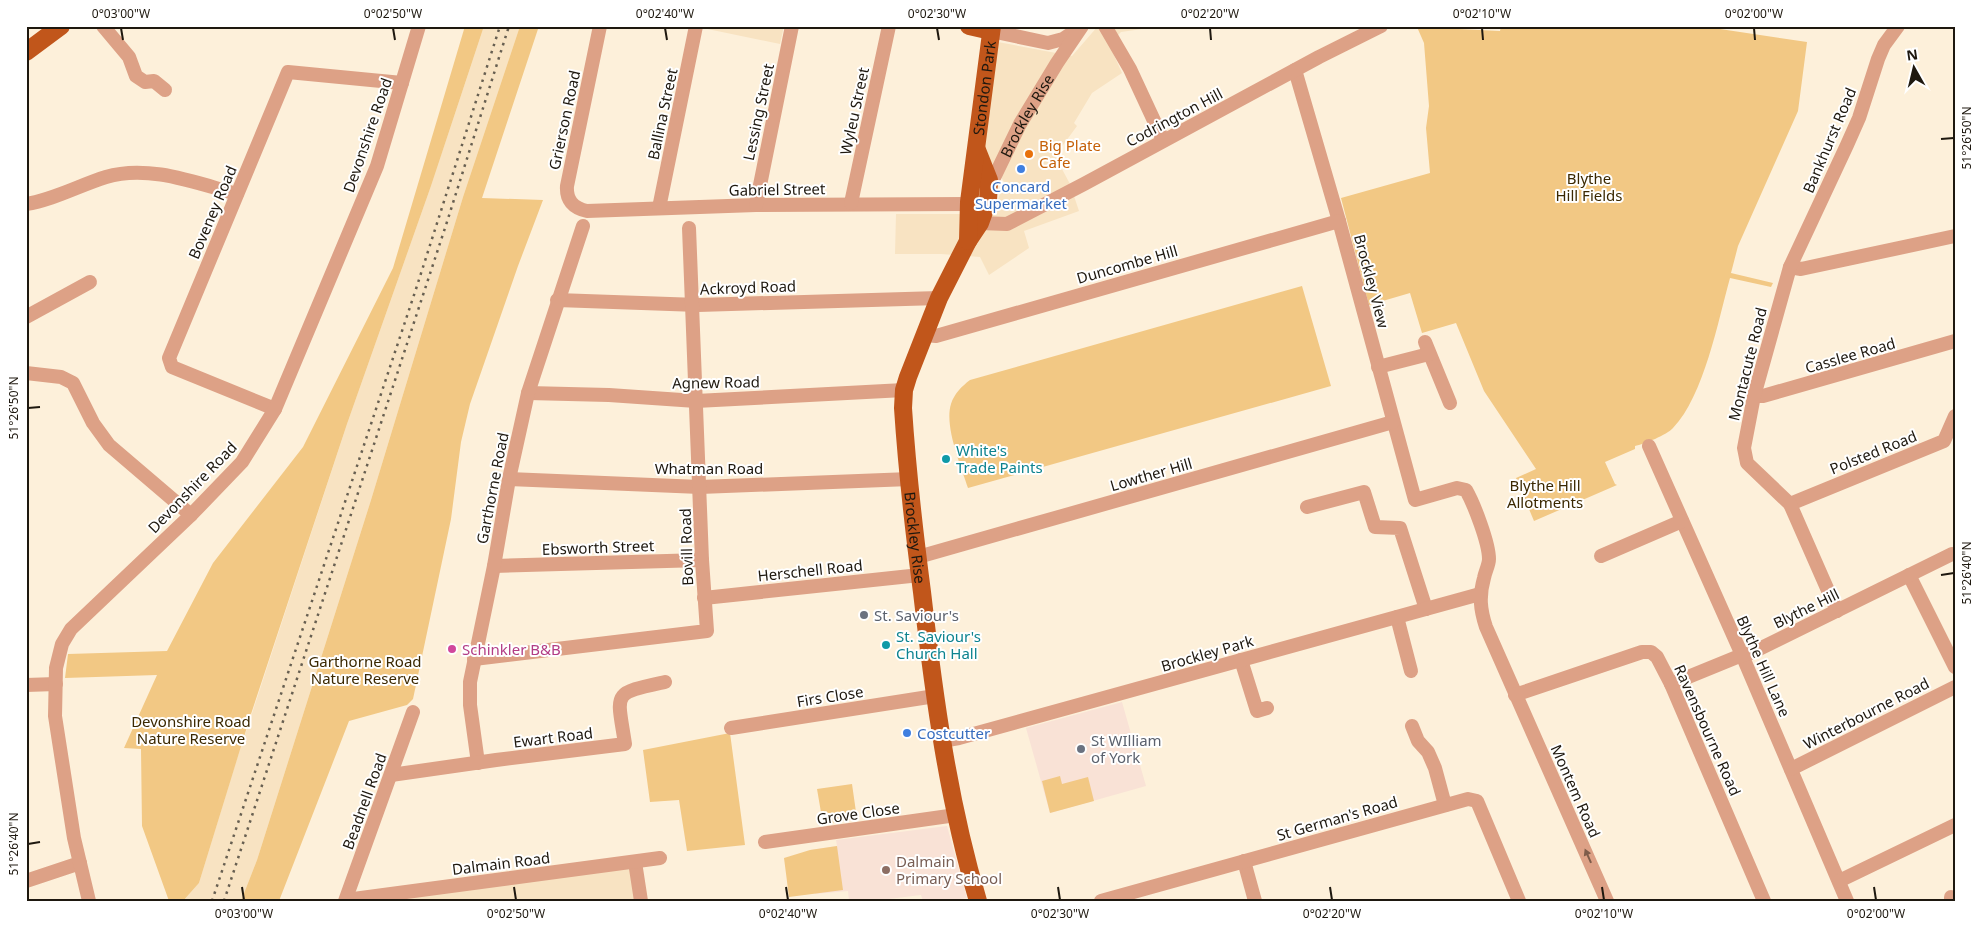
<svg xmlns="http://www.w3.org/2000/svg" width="1981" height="927" viewBox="0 0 1981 927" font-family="'Noto Sans',sans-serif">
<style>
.built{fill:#f8e3c2}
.education{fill:#f9e2d6}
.green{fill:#f2c884}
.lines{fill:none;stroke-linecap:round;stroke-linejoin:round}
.minor{stroke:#dda186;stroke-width:14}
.major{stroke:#c1561b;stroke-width:18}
.rail{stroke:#675f51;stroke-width:2.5;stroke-dasharray:2.5 5;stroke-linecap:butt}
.oneway{fill:#7e5c4a}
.ticks{fill:none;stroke:#1e180f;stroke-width:2}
.food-dot{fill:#e8710a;stroke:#fff;stroke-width:2}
.shop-dot{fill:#3f7fe0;stroke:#fff;stroke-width:2}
.culture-dot{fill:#0f9aa8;stroke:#fff;stroke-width:2}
.worship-dot{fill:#6b7280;stroke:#fff;stroke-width:2}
.hotel-dot{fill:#d1479c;stroke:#fff;stroke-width:2}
.education-dot{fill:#8d6e63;stroke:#fff;stroke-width:2}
.labels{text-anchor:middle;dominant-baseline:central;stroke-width:4;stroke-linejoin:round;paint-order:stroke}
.street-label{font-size:15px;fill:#1e180f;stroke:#fff}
.food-label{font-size:15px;fill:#c56008;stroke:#fff;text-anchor:start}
.park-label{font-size:15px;fill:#3b2801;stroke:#fff}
.shop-label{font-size:15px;fill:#366cbe;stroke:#fff}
.culture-label{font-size:15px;fill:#0d838f;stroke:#fff;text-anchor:start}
.worship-label{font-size:15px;fill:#5b616d;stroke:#fff;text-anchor:start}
.hotel-label{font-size:15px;fill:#b23c85;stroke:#fff;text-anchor:start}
.education-label{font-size:15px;fill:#785e54;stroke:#fff;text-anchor:start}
.neatline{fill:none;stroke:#1e180f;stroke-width:2}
.ticks-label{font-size:12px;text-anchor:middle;fill:#1e180f}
</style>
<rect width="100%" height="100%" fill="#fdf0da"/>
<path class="built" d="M484,26h36l-57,171 -92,303 -114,360 -16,41h-58l16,-18 37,-121 111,-338 84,-238z
M693,26h91l-4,18z
M1098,26h44v3l-21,3 -12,12 13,29 -30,20 -18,30 3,3 -22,30 15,28 9,27 -55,20 5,17 -40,27 -9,-18 -39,-3h-46l1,-40h97l11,-32 -20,-32 14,-108 74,14z
M635,862l6,39h-296z"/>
<path class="education" d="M1122,702l24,84 -96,27 -24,-85z
M947,826l20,72 -20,3h-24l-2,-6 -48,6h-24l-1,-10 -33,3 -5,-44 27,-4 -1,-6z"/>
<path class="green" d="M465,26h19l-53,160 -84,238 -96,290 -52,169 -16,18h-14l-27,-75 -1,-77 -17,-1 33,-73 -92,3 3,-24 99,-3 46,-88 90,-116 90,-179z
M520,26h19l-57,172 61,2 -25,66 -48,138 -9,38 -10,77 -38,180 -6,6 -58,16 -70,180h-38l16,-41 114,-360 92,-303z
M1501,26h199l107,16 -9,69 -60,135 -7,27 42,10 -2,4 -41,-9c-12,43 -26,118 -57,150 -6,7 -29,16 -38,18v3l-30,13 10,22 2,1 -83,36 -18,-43 20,-9 -52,-78 -28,-68 -34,10 -12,-40 -41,12 -28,-107 89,-25 -4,-45 3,-22 -5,-63 -7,-16 83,4z
M1302,286l29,100 -363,102c-7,-22 -24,-62 -17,-84 3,-10 11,-18 19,-24z
M730,733l15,112 -58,6 -8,-51 -29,2 -7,-52z
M1060,776l2,8 26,-7 6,24 -44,12 -8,-32z
M852,784l5,35 -34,5 -6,-35z
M837,846l6,44 -54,7 -5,-39 26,-8z"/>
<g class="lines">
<g class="minor">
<path d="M103,26l26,31 7,19 9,6 9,-1 11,9"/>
<path d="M600,26l-33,160c-1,14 6,22 20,25l169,-6 212,-1"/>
<path d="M1105,26l25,43 33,71"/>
<path d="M991,31l57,12 15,-4 12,-8"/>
<path d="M1295,70l44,151 76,279 42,-12 9,2c8,14 23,53 23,69 0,6 -4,13 -5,19 -5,18 -4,31 2,49l121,274"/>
<path id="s1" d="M988,190l32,-66 37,-61 25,-37"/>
<path d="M851,203l38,-177"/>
<path d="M26,204c27,-4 54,-19 80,-27 42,-13 90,6 131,17"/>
<path d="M756,205l36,-179"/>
<path d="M659,208l37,-182"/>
<path d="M980,223l27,1 77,-40 235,-127 62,-31"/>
<path d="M1790,267l11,2 154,-33"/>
<path d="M557,300l141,5 241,-7"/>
<path d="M26,317l64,-35"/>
<path d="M925,335l11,1 403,-115"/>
<path d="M1425,342l25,61"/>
<path d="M1378,367l51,-13"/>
<path d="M26,373l35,4 12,6 20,40 16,22 82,70"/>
<path d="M528,393l81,2 87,6 208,-11"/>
<path d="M1754,396h9l192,-55"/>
<path d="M275,409l-103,-42 -3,-9 119,-286 114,11"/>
<path d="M1649,446l93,209 105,246"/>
<path d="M509,479l191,8 210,-8"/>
<path d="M1790,504l154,-63 11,-25"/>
<path d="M1307,507l57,-15 11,35 25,1 26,81"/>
<path d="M1601,556l81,-35"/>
<path d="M918,557l475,-135"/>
<path d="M494,566l208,-6"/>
<path d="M1909,575l46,92"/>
<path d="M704,598l216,-23"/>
<path d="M1837,611l-47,-107 -43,-41 -3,-15 10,-52 36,-129 57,-122 12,-27 19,-59 6,-14 14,-19"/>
<path d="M1397,617l14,54"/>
<path d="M474,659l233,-28 -5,-71 -13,-332"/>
<path d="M1241,660l16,51 10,-3"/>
<path d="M1671,684l71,-29 9,-2 201,-99"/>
<path d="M26,685l30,-1"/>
<path d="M1515,695l127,-43h9l6,5 14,27 93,217"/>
<path d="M1412,726l6,15 10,11 7,16 10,37"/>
<path d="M731,728l204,-32"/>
<path d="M942,741l17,-3 521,-144"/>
<path d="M478,763l-8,-58v-23l24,-116 15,-87 19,-86 55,-167"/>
<path d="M1791,769l164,-82"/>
<path d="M391,775l105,-15 129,-16c-8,-53 -14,-50 40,-62"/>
<path d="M765,842l191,-27"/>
<path d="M1244,861l11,40"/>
<path d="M635,862l6,39"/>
<path d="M26,881l54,-18"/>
<path d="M1839,881l116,-56"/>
<path d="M346,900l314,-42"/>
<path d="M89,901l-15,-63 -19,-122 1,-48 6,-24 9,-15 120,-114 51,-53 33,-53 102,-243 42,-140"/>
<path d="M345,901l68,-189"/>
<path d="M1101,901l367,-102 9,2 42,100"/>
<path d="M1951,901v-4"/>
</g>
<g class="major">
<path d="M969,26l22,5"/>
<path d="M26,52l35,-26"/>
<path id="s2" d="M977,150l12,30 -1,21 -8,22 -12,18 -29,57 -31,79 -4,13 -1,18c4,61 11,123 19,184 12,104 26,208 56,309"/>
<path id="s3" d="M968,241l1,-39 23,-176"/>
</g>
<path class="rail" d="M212,901l204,-612 84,-263
M224,901l222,-676 63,-199"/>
</g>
<defs><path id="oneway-solid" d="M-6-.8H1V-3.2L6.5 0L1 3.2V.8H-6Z" transform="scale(1.25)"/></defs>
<use class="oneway" href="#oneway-solid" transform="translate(1588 856) rotate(-114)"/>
<path class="ticks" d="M121,28l2,12M393,28l2,12M665,28l2,12M937,28l2,12M1210,28l1,12M1482,28l1,12M1754,28l1,12M1941,139l13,-1M28,408l12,-1M1941,575l13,-2M28,844l12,-2M242,887l2,13M514,887l2,13M786,887l2,13M1058,887l2,13M1330,887l2,13M1602,887l2,13M1874,887l2,13"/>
<circle class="food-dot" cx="1029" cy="154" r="5"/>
<g class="shop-dot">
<circle cx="1021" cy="169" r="5"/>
<circle cx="907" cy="733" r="5"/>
</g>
<g class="culture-dot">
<circle cx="946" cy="459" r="5"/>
<circle cx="886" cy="645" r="5"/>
</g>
<g class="worship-dot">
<circle cx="864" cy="615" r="5"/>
<circle cx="1081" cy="749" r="5"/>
</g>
<circle class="hotel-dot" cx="452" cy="649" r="5"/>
<circle class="education-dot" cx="886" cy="870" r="5"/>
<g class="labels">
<g class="street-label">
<text stroke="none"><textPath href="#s3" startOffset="154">Stondon Park</textPath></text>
<text transform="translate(854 111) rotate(-78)">Wyleu Street</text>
<text transform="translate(758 112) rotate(-78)">Lessing Street</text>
<text transform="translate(662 114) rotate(-78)">Ballina Street</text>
<text stroke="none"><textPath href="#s1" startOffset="84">Brockley Rise</textPath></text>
<text transform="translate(1174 117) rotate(-28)">Codrington Hill</text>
<text transform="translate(564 120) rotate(-78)">Grierson Road</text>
<text transform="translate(367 135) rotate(-71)">Devonshire Road</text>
<text transform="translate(1829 140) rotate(-67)">Bankhurst Road</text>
<text transform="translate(777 189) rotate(-1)">Gabriel Street</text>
<text transform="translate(212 212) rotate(-67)">Boveney Road</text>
<text transform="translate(1127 264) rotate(-16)">Duncombe Hill</text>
<text transform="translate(1372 281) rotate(75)">Brockley View</text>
<text transform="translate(748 287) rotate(-2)">Ackroyd Road</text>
<text transform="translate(1850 355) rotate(-16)">Casslee Road</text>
<text transform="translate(1747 364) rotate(-76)">Montacute Road</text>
<text transform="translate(716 382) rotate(-1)">Agnew Road</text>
<text transform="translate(1873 452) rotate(-22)">Polsted Road</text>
<text x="709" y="468">Whatman Road</text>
<text transform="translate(1151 474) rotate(-16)">Lowther Hill</text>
<text transform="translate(192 487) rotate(-46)">Devonshire Road</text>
<text transform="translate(492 488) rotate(-79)">Garthorne Road</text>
<text stroke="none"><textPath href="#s2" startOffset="409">Brockley Rise</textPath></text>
<text transform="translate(598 547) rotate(-2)">Ebsworth Street</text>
<text transform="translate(686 547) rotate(-92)">Bovill Road</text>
<text transform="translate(810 570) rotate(-6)">Herschell Road</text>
<text transform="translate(1806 608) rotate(-26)">Blythe Hill</text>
<text transform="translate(1207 653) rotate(-16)">Brockley Park</text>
<text transform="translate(1764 666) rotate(66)">Blythe Hill Lane</text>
<text transform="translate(830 696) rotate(-9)">Firs Close</text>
<text transform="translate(1866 713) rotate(-27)">Winterbourne Road</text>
<text transform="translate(1708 730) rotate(66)">Ravensbourne Road</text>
<text transform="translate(553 737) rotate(-7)">Ewart Road</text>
<text transform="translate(1576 791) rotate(66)">Montem Road</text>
<text transform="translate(364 801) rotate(-70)">Beadnell Road</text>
<text transform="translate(858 813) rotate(-8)">Grove Close</text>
<text transform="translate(1337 818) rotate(-16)">St German's Road</text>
<text transform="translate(501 863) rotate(-7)">Dalmain Road</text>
</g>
<g class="food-label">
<text x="1039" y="145">Big Plate<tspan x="1039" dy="17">Cafe</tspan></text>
</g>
<g class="park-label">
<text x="1589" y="178">Blythe<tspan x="1589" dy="17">Hill Fields</tspan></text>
<text x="1545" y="485">Blythe Hill<tspan x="1545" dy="17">Allotments</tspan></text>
<text x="365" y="661">Garthorne Road<tspan x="365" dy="17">Nature Reserve</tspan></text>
<text x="191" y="721">Devonshire Road<tspan x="191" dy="17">Nature Reserve</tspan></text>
</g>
<g class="shop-label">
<text x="1021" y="186">Concard<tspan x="1021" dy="17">Supermarket</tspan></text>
<text x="917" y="733" text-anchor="start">Costcutter</text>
</g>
<g class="culture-label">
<text x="956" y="450">White's<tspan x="956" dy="17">Trade Paints</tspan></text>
<text x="896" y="636">St. Saviour's<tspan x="896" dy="17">Church Hall</tspan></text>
</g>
<g class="worship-label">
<text x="874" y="615">St. Saviour's</text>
<text x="1091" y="740">St WIlliam<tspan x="1091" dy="17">of York</tspan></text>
</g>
<g class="hotel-label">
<text x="462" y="649">Schinkler B&amp;B</text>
</g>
<g class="education-label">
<text x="896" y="861">Dalmain<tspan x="896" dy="17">Primary School</tspan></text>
</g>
</g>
<rect width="1981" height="927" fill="none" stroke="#ffffff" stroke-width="55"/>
<g transform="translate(1914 68) rotate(352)" stroke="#ffffff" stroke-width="4" paint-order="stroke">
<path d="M0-4L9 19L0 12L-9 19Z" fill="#1e180f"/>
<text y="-8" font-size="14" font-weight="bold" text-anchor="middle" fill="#1e180f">N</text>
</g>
<rect x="28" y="28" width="1926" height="872" class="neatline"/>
<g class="ticks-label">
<text x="121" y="18">0°03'00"W</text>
<text x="393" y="18">0°02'50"W</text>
<text x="665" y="18">0°02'40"W</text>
<text x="937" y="18">0°02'30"W</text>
<text x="1210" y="18">0°02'20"W</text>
<text x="1482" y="18">0°02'10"W</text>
<text x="1754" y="18">0°02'00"W</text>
<text transform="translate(1967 138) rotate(-90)" y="4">51°26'50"N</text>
<text transform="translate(14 408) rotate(-90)" y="4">51°26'50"N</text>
<text transform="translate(1967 573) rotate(-90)" y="4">51°26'40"N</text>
<text transform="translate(14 844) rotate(-90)" y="4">51°26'40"N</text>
<text x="244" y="918">0°03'00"W</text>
<text x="516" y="918">0°02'50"W</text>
<text x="788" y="918">0°02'40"W</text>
<text x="1060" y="918">0°02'30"W</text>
<text x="1332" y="918">0°02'20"W</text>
<text x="1604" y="918">0°02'10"W</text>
<text x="1876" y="918">0°02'00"W</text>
</g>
</svg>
